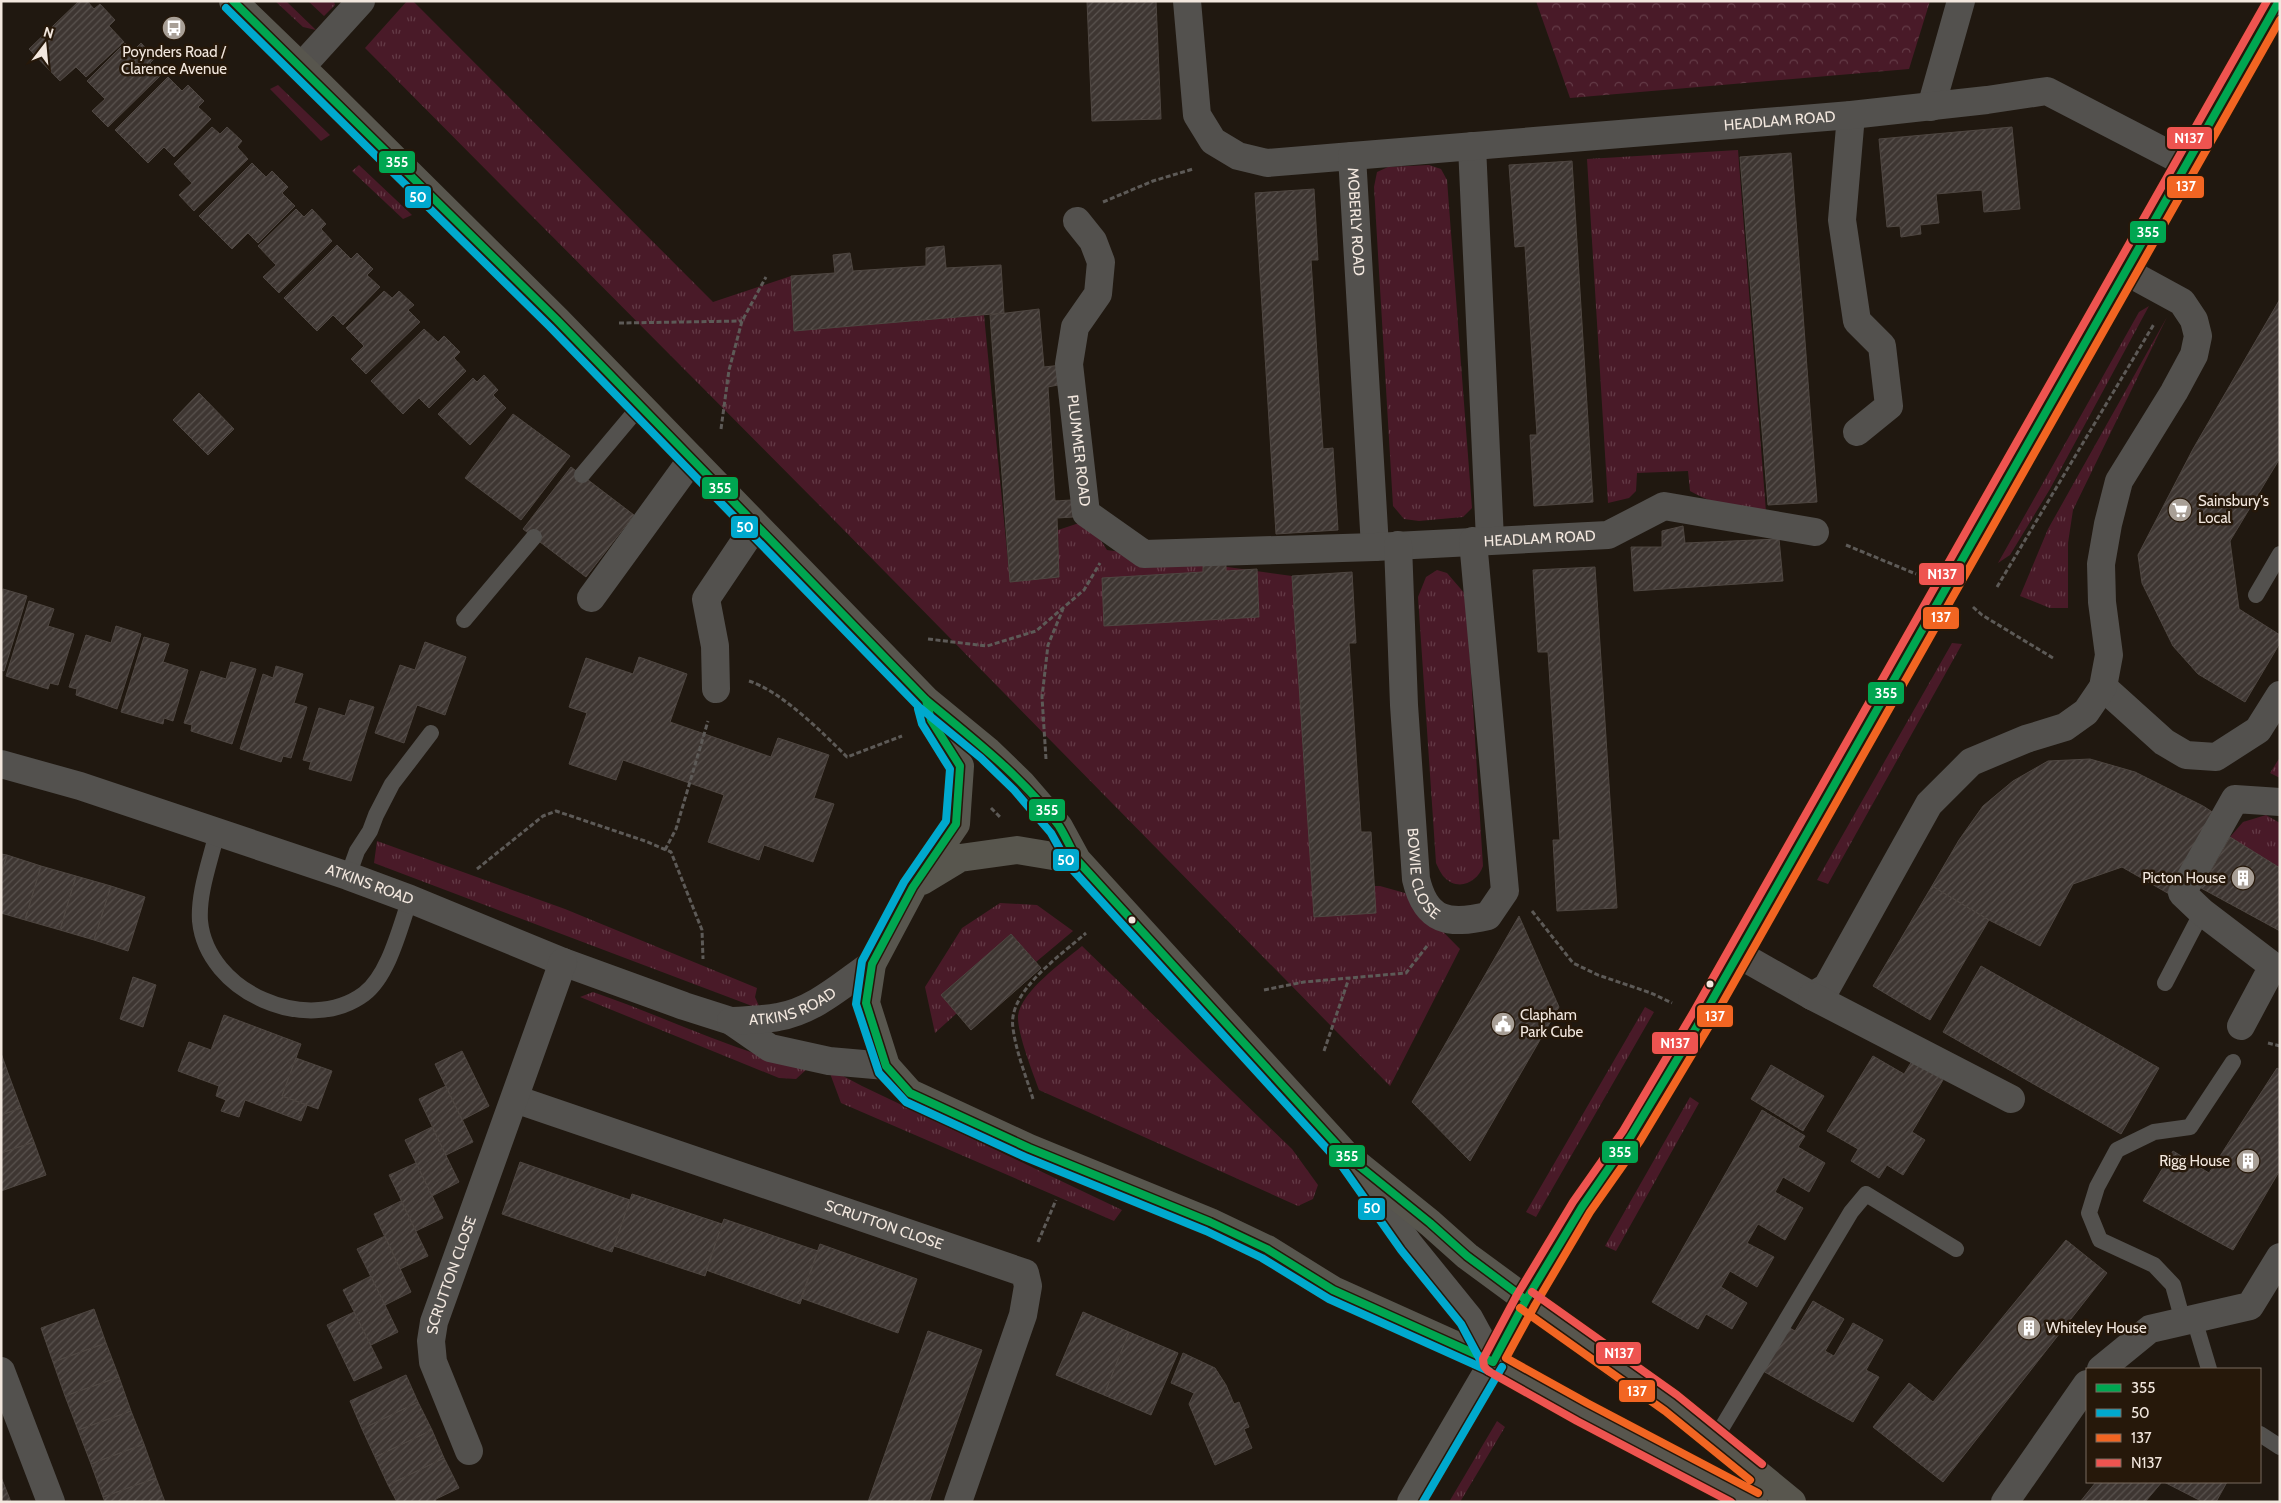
<svg xmlns="http://www.w3.org/2000/svg" width="2281" height="1503" viewBox="0 0 2281 1503" font-family="Cabin,sans-serif">
<style>
.grass{fill:url(#grass-tufts)}
.park{fill:url(#park-crowns)}
.building{fill:url(#building-hatch);stroke:#4e4641}
.lines{fill:none;stroke-linecap:round;stroke-linejoin:round}
.path{stroke:#5d5a57;stroke-width:3;stroke-dasharray:5 2.5;stroke-linecap:butt}
.service{stroke:#53514e;stroke-width:16}
.minor{stroke:#53514e;stroke-width:28}
.secondary{stroke:#565450;stroke-width:28}
.trunk{stroke:#58564e;stroke-width:28}
.bus-1-casing{stroke:#26180a;stroke-width:11}
.bus-2-casing{stroke:#26180a;stroke-width:11}
.bus-3-casing{stroke:#26180a;stroke-width:11}
.bus-4-casing{stroke:#26180a;stroke-width:11}
.bus-1{stroke:#00a651;stroke-width:8}
.bus-2{stroke:#00a9ce;stroke-width:8}
.bus-3{stroke:#f26522;stroke-width:8}
.bus-4{stroke:#ee5450;stroke-width:8}
.bus-dot{fill:#f2e7de;stroke:#26180a;stroke-width:2}
.labels{text-anchor:middle;dominant-baseline:central;stroke-width:5;stroke-linejoin:round;paint-order:stroke}
.poi-label{font-size:15px;fill:#f2e7de;stroke:#26180a;text-anchor:start}
.street-label{font-size:15px;fill:#f2e7de;stroke:#26180a}
.line-badge{stroke:#26180a;stroke-width:2}
.badge-label{font-size:14px;text-anchor:middle;font-weight:bold;fill:#fff}
</style>
<defs>
<pattern id="grass-tufts" width="24" height="20" patternUnits="userSpaceOnUse" patternTransform="scale(1.25)"><rect width="24" height="20" fill="#491a28"/><path d="M3 7l-1-3M5 7V3M7 7l1-3M15 17l-1-3M17 17v-4M19 17l1-3" fill="none" stroke="#643b47"/></pattern>
<pattern id="park-crowns" width="20" height="18" patternUnits="userSpaceOnUse" patternTransform="scale(1.25)"><rect width="20" height="18" fill="#491a28"/><path d="M2 6a3 3 0 1 1 6 0M12 15a3 3 0 1 1 6 0" fill="none" stroke="#643b47"/></pattern>
<pattern id="building-hatch" width="6" height="6" patternUnits="userSpaceOnUse" patternTransform="scale(1.25)"><rect width="6" height="6" fill="#3e3632"/><path d="M-1 1l2-2M0 6l6-6M5 7l2-2" fill="none" stroke="#5a534f"/></pattern>
</defs>
<rect width="100%" height="100%" fill="#201810"/>
<path class="grass" d="M275,1h11l30,29 -13,-3z
M308,1h26l1,4 -11,11z
M407,1h6l300,301 78,-26 3,55 190,-16 26,267 49,-5 -1,-47 30,-10 19,30 185,26 20,310h68l25,7 55,56 -70,137 -557,-567 -468,-471z
M278,85l52,50 -9,6 -51,-52z
M1738,150l28,362c-25,-2 -54,-8 -76,-21l-2,-20 -51,2 -1,18 -7,7 -21,5 -21,-344z
M359,165l53,50 -9,4 -51,-48z
M1429,165l12,4 6,11 25,328 -9,9 -44,4 -15,-2 -11,-13 -19,-319 3,-15 11,-5z
M2149,306l-99,183 -40,66 -12,8 141,-251z
M2167,317l-94,193 -5,33v65h-18l-30,-12 28,-67z
M1437,570l10,3 19,22 17,271c-5,16 -25,26 -39,11 -3,-3 -6,-10 -8,-14l-18,-266 8,-20z
M1952,643l10,1 -134,240 -11,-4z
M2280,757v21l-10,-5z
M2266,815l14,8v45l-50,-31 13,-15z
M377,841l188,68 192,79 -2,9 4,9h-7l-378,-143z
M1000,903l37,2 36,26 -37,31 -25,-28 -70,61 16,18 -22,20 -10,-46 37,-59z
M1082,946l210,203 26,36 -5,14 -15,7 -259,-116c-6,-17 -22,-57 -21,-74 3,-25 45,-54 64,-70z
M593,992c72,25 141,59 214,77l-11,10 -17,-1 -199,-81z
M1645,1007l9,5 -118,205 -10,-5z
M828,1068l34,18 260,124 -8,11 -273,-118z
M1690,1097l9,6 -83,148 -11,-5z
M1497,1421l8,6 -45,75h-11z"/>
<path class="park" d="M1536,1h394l-21,68 -339,29z"/>
<path class="building" d="M79,1h8l7,8 6,-5 15,16 -6,6 15,16 -38,35 -10,-10 -16,14 -31,-32z
M1087,1h69l5,118 -69,2z
M125,43l8,8 8,-8 14,15 -5,5 11,12 -53,52 -16,-16 13,-12 -18,-18z
M168,77l14,14 6,-6 16,16 -6,6 13,12 -37,38 -10,-10 -16,16 -33,-33z
M212,127l8,7 7,-7 15,14 -5,6 11,12 -54,52 -15,-16 13,-12 -18,-19z
M2012,127l8,82 -36,3 -2,-22 -46,4 3,29 -19,2 1,9 -20,3 -1,-11 -13,1 -8,-88z
M1791,153l26,349 -49,3 -28,-348z
M1572,161l21,341 -59,4 -4,-71h7l-12,-189 -10,1 -6,-82z
M252,163l14,14 6,-6 16,16 -6,6 13,13 -37,37 -10,-10 -16,16 -33,-33z
M1314,189l4,71h-7l12,189 10,-1 5,82 -62,4 -21,-341z
M296,209l8,8 8,-8 14,15 -5,5 11,12 -53,52 -16,-16 13,-12 -18,-19z
M337,245l14,14 6,-6 16,16 -6,6 13,12 -37,38 -10,-10 -16,16 -33,-33z
M944,246l2,22 55,-3 3,48 -210,18 -3,-55 44,-3 -2,-18 17,-2 3,18 73,-5v-18z
M384,291l8,7 7,-7 15,14 -6,5 12,12 -54,52 -15,-15 13,-13 -18,-18z
M2280,299v159l-50,83 9,68 41,26v8l-35,59 -47,-28 -25,-28 -31,-63 -4,-28 55,-106z
M1039,309l5,58 18,-2 1,19 -15,3 7,114 16,-1 2,17 -16,1 2,59 -49,5 -20,-267z
M424,329l14,13 6,-6 16,16 -6,6 12,13 -37,37 -10,-10 -16,16 -32,-33z
M484,375l14,15 -5,5 13,13 -36,37 -32,-31 35,-36 4,4z
M199,393l35,36 -26,26 -35,-35z
M513,414l57,42 -49,64 -56,-42z
M571,467l63,48 -48,62 -63,-48z
M1683,526l2,17 94,-4 4,42 -149,10 -3,-44h31v-16z
M1226,560v11l31,-2 2,48 -155,9 -2,-48 101,-6v-10z
M1595,567l22,341 -60,3 -4,-71h7l-12,-188h-10l-5,-82z
M1352,572l4,71h-7l12,189h10l5,81 -62,4 -22,-341z
M3,589l24,7 -23,75 -3,-1z
M29,601l25,8 -6,17 26,8 -16,51 -8,-2 -2,6 -42,-13z
M116,626l25,8 -24,75 -41,-14 1,-6 -8,-2 17,-52 25,8z
M144,637l25,7 -6,18 25,8 -15,51 -9,-3 -1,6 -42,-12z
M425,642l41,15 -21,58 -28,-10 -13,38 -29,-10 25,-68 15,5z
M639,657l48,17 -17,48 101,35 7,-19 51,17 -15,43 20,6 -21,58 -49,-17 -5,15 -51,-18 16,-47 -101,-35 -7,20 -47,-16 18,-51 -18,-6 17,-49 47,16z
M231,662l25,7 -24,75 -41,-13 1,-6 -8,-2 17,-52 25,8z
M276,666l27,8 -9,29 13,4 -16,51 -8,-2 -2,6 -41,-13 23,-75 10,4z
M350,700l24,7 -23,74 -42,-12 2,-7 -8,-2 16,-52 26,8z
M2090,759l45,13 68,34 14,9 -46,80 -49,-28 -49,17 -33,62 -51,-26 -57,-34 27,-46 24,-34 30,-25 35,-20z
M2230,837l50,31v63l-79,-43z
M1,854l6,1 -6,20z
M7,855l34,11 -16,54 -24,-7v-38z
M41,866l35,10 -16,54 -35,-10z
M76,876l35,10 -17,54 -34,-10z
M111,886l34,11 -17,54 -34,-11z
M1932,886l57,34 -59,100 -57,-34z
M1519,916l40,91 -89,154 -58,-59z
M1011,934l30,34 -70,62 -30,-35z
M1981,966l178,102 -38,66 -178,-102z
M133,977l23,8 -13,42 -23,-8z
M224,1015l77,29 -19,52 25,9 -6,16 -56,-21 -6,17 -18,-6 5,-11 -10,-4 3,-10 -41,-15 11,-29 22,8z
M462,1051l27,55 -27,14 -27,-56z
M1,1053l7,20 -7,3z
M1873,1056l31,18 8,-13 31,19 -31,52 13,8 -22,35 -16,-10 -8,13 -28,-17 7,-12 -31,-18z
M296,1058l36,13 -14,38 -36,-13z
M1771,1065l53,31 -21,35 -52,-32z
M2277,1068l3,2v100l-47,80 -90,-49 30,-50 36,22z
M8,1073l13,35 -20,7v-39z
M446,1086l27,56 -27,13 -27,-56z
M21,1108l13,34 -33,11v-38z
M1762,1110l43,26 -7,11 27,16 -16,29 -26,-15 -8,15 28,16 -18,32 -27,-16 -11,19 27,14 -17,30 -27,-16 -9,16 26,16 -15,26 -26,-15 -8,15 -46,-27z
M432,1127l27,55 -27,14 -27,-56z
M34,1142l12,33 -45,16v-38z
M520,1162l110,38 -18,52 -110,-38z
M416,1163l27,55 -27,13 -27,-56z
M632,1194l90,30 -17,52 -91,-30z
M401,1201l27,55 -28,13 -26,-55z
M724,1219l94,32 -18,53 -94,-34z
M385,1236l26,56 -26,13 -28,-56z
M2066,1240l41,33 -164,209 -70,-55 36,-44 24,19z
M820,1244l97,35 -19,54 -97,-35z
M371,1276l27,56 -27,13 -28,-55z
M1813,1301l31,18 -19,32 9,5 19,-33 30,17 -17,30 13,7 -26,45 -90,-51 25,-44 7,4z
M94,1309l12,34 -53,19 -12,-34z
M354,1312l28,56 -28,13 -27,-56z
M1083,1312l46,20 -25,63 -48,-20z
M928,1331l54,19 -53,152h-61z
M1129,1332l49,21 -27,62 -47,-20z
M106,1343l13,34 -54,19 -12,-34z
M1183,1353l32,15 11,17 8,19 5,-2 10,25 -5,2 8,19 -37,17 -26,-61 5,-11 -23,-10z
M406,1375l12,27 -56,27 -12,-28z
M119,1377l12,34 -53,19 -13,-34z
M418,1402l14,28 -57,27 -13,-28z
M131,1411l13,33 -53,20 -13,-34z
M432,1430l12,28 -56,27 -13,-28z
M144,1444l12,34 -53,19 -12,-33z
M444,1458l15,30 -23,11 -1,3h-38l-9,-17z
M1,1477l10,25h-10z
M156,1478l9,24h-60l-2,-5z
M2096,1482h66l-17,20h-65z
M2164,1482h63l-11,20h-13z"/>
<g class="lines">
<path class="path" d="M1103,202l50,-21 40,-12
M619,323l123,-2
M721,429l8,-59 13,-49 24,-44
M1846,545l70,29
M1997,587l157,-263
M1973,607l9,8 71,43
M928,639l59,7 49,-15 48,-41 16,-27
M749,681c33,11 73,51 98,76l55,-21
M1046,759l-4,-62 6,-52 15,-36
M991,808l10,10
M665,850l11,-21 32,-108
M477,869l66,-53 13,-5 89,30 26,11 31,78 1,29
M1532,911l41,52 25,12 53,18 21,10
M1264,990l40,-8 102,-9 21,-27
M2268,1043l12,3
M1324,1051l25,-73
M1033,1099c-7,-23 -17,-47 -20,-71 -6,-36 48,-73 73,-95
M1038,1242l18,-42"/>
<path class="service" d="M582,475l58,-69
M2256,595l24,-41
M464,620l70,-83
M217,832c-6,27 -19,60 -17,89 7,71 107,115 164,73 25,-19 36,-67 46,-95
M348,876l9,-25 13,-20 6,-16 16,-31 39,-51
M2165,983l37,-71
M2194,1319l15,50
M2183,1321l-10,-36 -19,-20 -54,-25 -11,-27 8,-26 20,-37 37,-18 36,-5 43,-65
M2260,1434l20,13
M1715,1439l136,-227 15,-18 90,55"/>
<g class="minor">
<path id="s1" d="M1187,1l10,114 16,26 25,15 29,7 85,-7 23,391"/>
<path d="M301,67l60,-66"/>
<path d="M1931,107l30,-106"/>
<path d="M1851,115l-9,105 15,101 25,25 7,60 -32,26"/>
<path d="M1472,146l18,394"/>
<path id="s2" d="M1352,156l499,-41 136,-15 60,-9 141,73"/>
<path id="s3" d="M1077,221l16,20 8,21 -3,32 -23,33 -6,37 17,149 58,41 231,-7 233,-12 56,-29 151,26"/>
<path id="s4" d="M1398,545l6,160 12,174c10,43 33,46 72,37l17,-25 -32,-350"/>
<path d="M591,598l101,-139"/>
<path d="M2103,687l61,55 22,13 30,2 42,-27 22,-35"/>
<path d="M716,689l-1,-43 -9,-47 49,-73"/>
<path id="s5" d="M1,764l79,22 268,90 62,23 153,63 121,44 47,15 39,27 59,13 57,5"/>
<path d="M1738,954l74,42 15,-9 102,-183 42,-42 55,-23 39,-12 21,-15 17,-25 6,-32 -7,-53 -1,-38 7,-40 11,-43 55,-89 20,-37 4,-19 -4,-16 -12,-18 -55,-30"/>
<path d="M1812,996l199,103"/>
<path id="s6" d="M731,1021c16,-1 32,-1 47,-4 36,-6 65,-33 94,-53"/>
<path d="M2241,1026l32,-60 -71,-54 -20,-19 53,-94 45,3"/>
<path id="s7" d="M515,1099l510,174 3,13 -5,29 -65,187"/>
<path d="M2101,1369l49,-40 100,-23 30,-49"/>
<path d="M1,1371l50,131"/>
<path id="s8" d="M469,1451l-36,-89 -2,-21 3,-19 129,-360"/>
<path d="M2005,1502l82,-118"/>
</g>
<path class="secondary" d="M1354,1166l55,78 60,74 24,44
M1411,1502l82,-140 33,-62 56,-93 49,-71 71,-118 486,-854 91,-163"/>
<path class="trunk" d="M233,1l88,85 236,234 369,380 62,51 33,32 38,44 18,33 270,296 83,67 37,33 166,122 38,25 121,99
M928,706l3,14 29,46 -4,58 -43,63 -41,77 -6,39 20,63 24,27 119,55 181,74 57,27 66,41 160,72 89,50 171,90
M922,881l38,-23 57,-8 60,10"/>
<g class="bus-1-casing">
<path id="bus-1" d="M233,1l324,319 369,380c47,39 97,77 133,126 7,11 12,23 18,34l270,296 83,67 37,33 59,44
M926,700l5,20 29,46 -4,58 -43,63 -41,77 -6,39 20,63 24,27 119,55 181,74 57,27 66,41 160,72 33,-62 56,-93 49,-71 71,-118 577,-1017"/>
</g>
<g class="bus-2-casing">
<path id="bus-2" d="M226,8l324,319 369,380 62,51 33,32 37,43 19,34 269,295 62,88 60,74 23,43
M918,709l4,15 28,45 -4,52 -42,61 -42,79 -6,43 23,69 27,29 119,55 181,74 56,27 67,41 160,72
M1423,1502l79,-135"/>
</g>
<g class="bus-3-casing">
<path id="bus-3" d="M1520,1308l145,103 85,69
M1758,1493l-171,-90 -81,-45 29,-53 55,-93 50,-71 71,-118 569,-1003"/>
</g>
<g class="bus-4-casing">
<path id="bus-4" d="M1532,1292l145,103 85,69
M1731,1502l-154,-81 -89,-50 -4,-5 -1,-7 34,-64 56,-93 50,-71 70,-118 574,-1012"/>
</g>
<use href="#bus-1" class="bus-1"/>
<use href="#bus-2" class="bus-2"/>
<use href="#bus-3" class="bus-3"/>
<use href="#bus-4" class="bus-4"/>
</g>
<defs>
<g id="bus-disc" transform="scale(1.25)"><circle r="9.5" fill="#a89f96" stroke="#26180a"/><path d="M-5-6H5V4H4V6H2V4H-2V6H-4V4H-5ZM-3.5-4V0h7V-4ZM-3.5 1.2v1.5H-2V1.2ZM2 1.2v1.5H3.5V1.2Z" fill="#fff"/></g>
<g id="supermarket-disc" transform="scale(1.25)"><circle r="9.5" fill="#a89f96" stroke="#26180a"/><path d="M-6-5.5h2.5l.6 2H6L4.5 2H-2.5L-4.4-4H-6ZM-1.5 3.2a1.3 1.3 0 1 0 .1 0ZM3 3.2a1.3 1.3 0 1 0 .1 0Z" fill="#fff"/></g>
<g id="building-disc" transform="scale(1.25)"><circle r="9.5" fill="#a89f96" stroke="#26180a"/><path d="M-4-6H4V6H1V3H-1V6H-4ZM-2.5-4.3h1.7v1.8h-1.7ZM.8-4.3h1.7v1.8H.8ZM-2.5-1h1.7V.8h-1.7ZM.8-1h1.7V.8H.8Z" fill="#fff"/></g>
<g id="civic-disc" transform="scale(1.25)"><circle r="9.5" fill="#a89f96" stroke="#26180a"/><path d="M-.6-6.5H3V-4.5H.6V-3L4-1V1h2V6H-6V1h2V-1L-.6-3ZM-1.2 2.5V6h2.4V2.5Z" fill="#fff"/></g>
</defs>
<g fill-rule="evenodd">
<use href="#bus-disc" x="174" y="28"/>
<use href="#supermarket-disc" x="2180" y="510"/>
<use href="#building-disc" x="2243" y="878"/>
<use href="#civic-disc" x="1503" y="1024"/>
<use href="#building-disc" x="2248" y="1161"/>
<use href="#building-disc" x="2029" y="1328"/>
</g>
<g class="bus-dot">
<circle cx="1132" cy="920" r="4.5"/>
<circle cx="1710" cy="984" r="4.5"/>
</g>
<g class="labels">
<g class="poi-label">
<text x="174" y="52" text-anchor="middle">Poynders Road /<tspan x="174" dy="17">Clarence Avenue</tspan></text>
<text x="2198" y="501">Sainsbury's<tspan x="2198" dy="17">Local</tspan></text>
<text x="2226" y="878" text-anchor="end">Picton House</text>
<text x="1520" y="1015">Clapham<tspan x="1520" dy="17">Park Cube</tspan></text>
<text x="2230" y="1161" text-anchor="end">Rigg House</text>
<text x="2046" y="1328">Whiteley House</text>
</g>
<g class="street-label">
<text stroke="none"><textPath href="#s2" startOffset="429">HEADLAM ROAD</textPath></text>
<text stroke="none"><textPath href="#s1" startOffset="355">MOBERLY ROAD</textPath></text>
<text stroke="none"><textPath href="#s3" startOffset="245">PLUMMER ROAD</textPath></text>
<text stroke="none"><textPath href="#s3" startOffset="775">HEADLAM ROAD</textPath></text>
<text stroke="none"><textPath href="#s4" startOffset="331">BOWIE CLOSE</textPath></text>
<text stroke="none"><textPath href="#s5" startOffset="388">ATKINS ROAD</textPath></text>
<text stroke="none"><textPath href="#s6" startOffset="64">ATKINS ROAD</textPath></text>
<text stroke="none"><textPath href="#s7" startOffset="390">SCRUTTON CLOSE</textPath></text>
<text stroke="none"><textPath href="#s8" startOffset="186">SCRUTTON CLOSE</textPath></text>
</g>
</g>
<g class="line-badge">
<rect x="2166" y="126" width="47" height="24" rx="5" fill="#ee5450"/>
<rect x="378" y="150" width="38" height="24" rx="5" fill="#00a651"/>
<rect x="2166" y="175" width="39" height="24" rx="5" fill="#f26522"/>
<rect x="404" y="185" width="28" height="24" rx="5" fill="#00a9ce"/>
<rect x="2129" y="220" width="38" height="24" rx="5" fill="#00a651"/>
<rect x="701" y="476" width="38" height="24" rx="5" fill="#00a651"/>
<rect x="730" y="515" width="29" height="24" rx="5" fill="#00a9ce"/>
<rect x="1918" y="562" width="47" height="24" rx="5" fill="#ee5450"/>
<rect x="1922" y="606" width="38" height="24" rx="5" fill="#f26522"/>
<rect x="1867" y="681" width="38" height="24" rx="5" fill="#00a651"/>
<rect x="1028" y="798" width="38" height="24" rx="5" fill="#00a651"/>
<rect x="1052" y="848" width="28" height="24" rx="5" fill="#00a9ce"/>
<rect x="1696" y="1004" width="38" height="24" rx="5" fill="#f26522"/>
<rect x="1651" y="1031" width="48" height="24" rx="5" fill="#ee5450"/>
<rect x="1601" y="1140" width="38" height="24" rx="5" fill="#00a651"/>
<rect x="1328" y="1144" width="38" height="24" rx="5" fill="#00a651"/>
<rect x="1357" y="1197" width="29" height="24" rx="5" fill="#00a9ce"/>
<rect x="1595" y="1341" width="47" height="24" rx="5" fill="#ee5450"/>
<rect x="1618" y="1379" width="38" height="24" rx="5" fill="#f26522"/>
</g>
<g class="badge-label">
<text x="2189" y="143">N137</text>
<text x="397" y="167">355</text>
<text x="2186" y="191">137</text>
<text x="418" y="202">50</text>
<text x="2148" y="237">355</text>
<text x="720" y="493">355</text>
<text x="745" y="532">50</text>
<text x="1942" y="579">N137</text>
<text x="1941" y="622">137</text>
<text x="1886" y="698">355</text>
<text x="1047" y="815">355</text>
<text x="1066" y="865">50</text>
<text x="1715" y="1021">137</text>
<text x="1675" y="1048">N137</text>
<text x="1620" y="1157">355</text>
<text x="1347" y="1161">355</text>
<text x="1372" y="1213">50</text>
<text x="1619" y="1358">N137</text>
<text x="1637" y="1396">137</text>
</g>
<rect width="2281" height="1503" fill="none" stroke="#f2e7de" stroke-width="5"/>
<rect x="2086" y="1368" width="175" height="115" fill="#26180a" stroke="#786b5f"/>
<rect x="2096" y="1384" width="25" height="8" fill="#00a651" stroke="#786b5f"/>
<text x="2131" y="1393" font-size="15" fill="#f2e7de">355</text>
<rect x="2096" y="1409" width="25" height="8" fill="#00a9ce" stroke="#786b5f"/>
<text x="2131" y="1418" font-size="15" fill="#f2e7de">50</text>
<rect x="2096" y="1434" width="25" height="8" fill="#f26522" stroke="#786b5f"/>
<text x="2131" y="1443" font-size="15" fill="#f2e7de">137</text>
<rect x="2096" y="1459" width="25" height="8" fill="#ee5450" stroke="#786b5f"/>
<text x="2131" y="1468" font-size="15" fill="#f2e7de">N137</text>
<g transform="translate(45 45) rotate(16)" stroke="#26180a" stroke-width="4" paint-order="stroke">
<path d="M0-4L9 19L0 12L-9 19Z" fill="#f2e7de"/>
<text y="-8" font-size="14" font-weight="bold" text-anchor="middle" fill="#f2e7de">N</text>
</g>
</svg>
